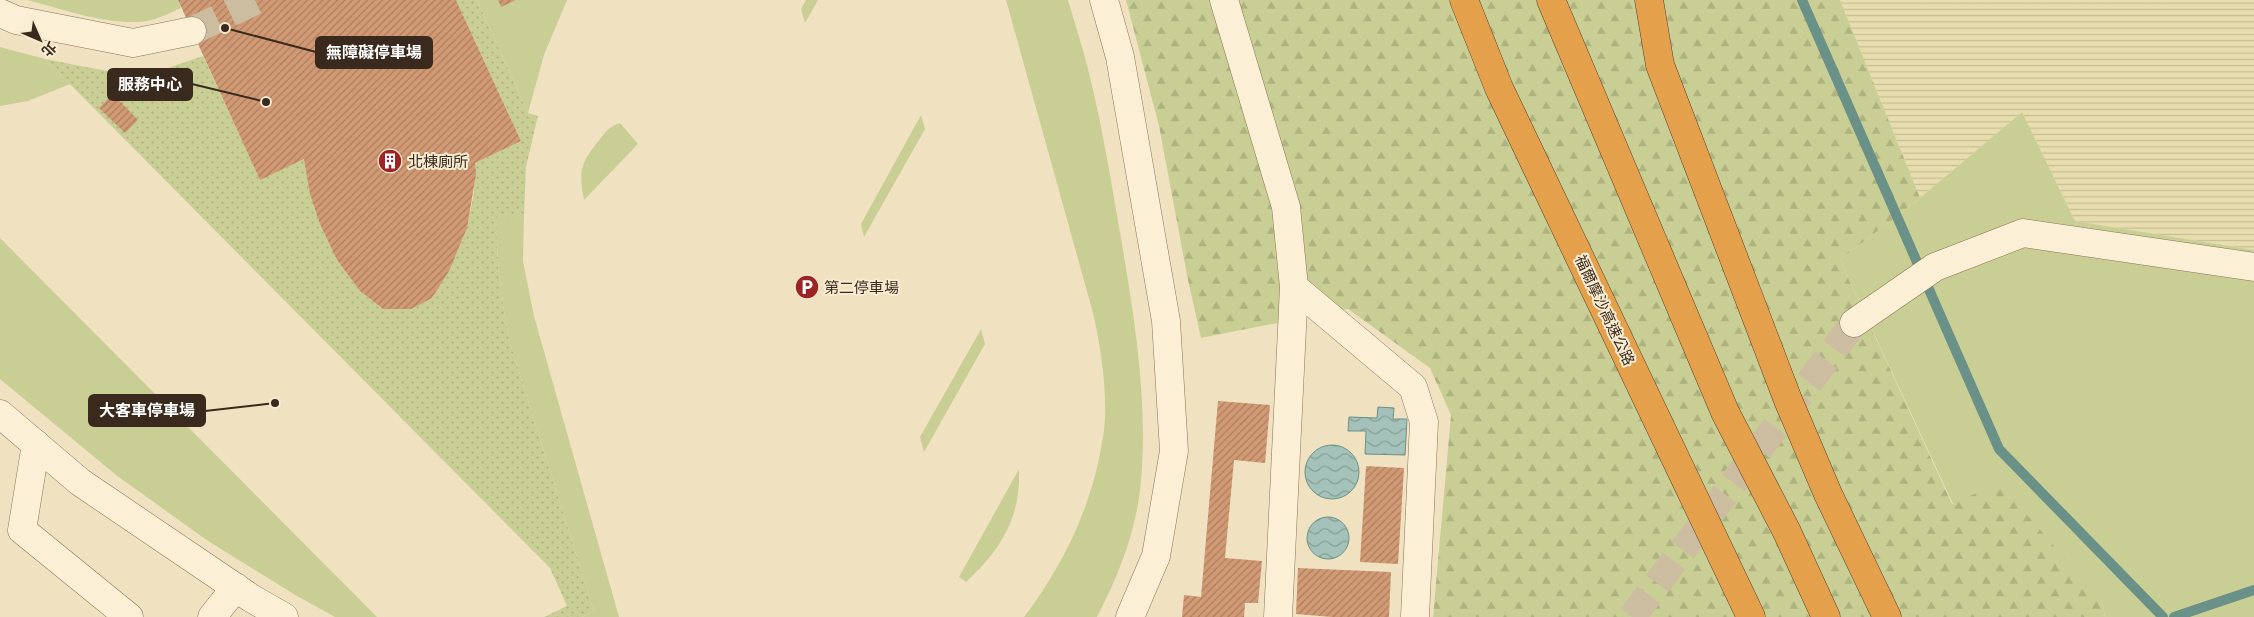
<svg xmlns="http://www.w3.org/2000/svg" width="2254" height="617" viewBox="0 0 2254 617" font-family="'Libre Baskerville','Noto Sans TC',serif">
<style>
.farmland{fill:url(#farmland-rules)}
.grass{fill:#c9cf94}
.forest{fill:url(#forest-firs)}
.park{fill:url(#park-dots)}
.water{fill:url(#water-waves);stroke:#6a9187}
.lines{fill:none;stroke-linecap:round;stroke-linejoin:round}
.stream{stroke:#6a9187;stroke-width:10}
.building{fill:url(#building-hatch)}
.minor-tunnel{stroke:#ccbda0;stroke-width:28;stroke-dasharray:28 14;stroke-linecap:butt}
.minor-casing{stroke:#8b7257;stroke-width:29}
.highway-casing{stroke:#58402c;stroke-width:29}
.minor{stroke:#fbefd5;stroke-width:28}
.highway{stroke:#e5a04c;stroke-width:28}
.labels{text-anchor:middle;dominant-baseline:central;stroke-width:4;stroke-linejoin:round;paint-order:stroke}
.poi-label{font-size:15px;fill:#3a2a1d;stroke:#f7ecd1;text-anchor:start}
.street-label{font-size:15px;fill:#3a2a1d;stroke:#f7ecd1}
.leader{fill:none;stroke:#3a2a1d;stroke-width:2}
.callout-dot{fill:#3a2a1d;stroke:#f7ecd1;stroke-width:2}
.callout{fill:#3a2a1d;stroke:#3a2a1d;stroke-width:2}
.callout-label{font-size:16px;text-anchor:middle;font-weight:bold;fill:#fff}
</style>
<defs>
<pattern id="farmland-rules" width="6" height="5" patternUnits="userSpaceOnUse" patternTransform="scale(1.25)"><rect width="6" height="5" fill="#e7ddae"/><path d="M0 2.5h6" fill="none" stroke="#c7be95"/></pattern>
<pattern id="forest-firs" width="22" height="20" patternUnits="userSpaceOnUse" patternTransform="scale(1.25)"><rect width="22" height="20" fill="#c9cf94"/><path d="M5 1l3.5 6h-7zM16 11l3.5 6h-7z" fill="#adb27f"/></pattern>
<pattern id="park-dots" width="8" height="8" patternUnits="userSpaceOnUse" patternTransform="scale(1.25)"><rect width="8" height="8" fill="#c9cf94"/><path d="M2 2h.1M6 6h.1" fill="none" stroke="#adb27f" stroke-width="1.8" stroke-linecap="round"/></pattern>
<pattern id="water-waves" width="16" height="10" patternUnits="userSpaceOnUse" patternTransform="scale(1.25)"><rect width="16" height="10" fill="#a4c2b9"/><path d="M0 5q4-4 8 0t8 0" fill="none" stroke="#879e96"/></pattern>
<pattern id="building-hatch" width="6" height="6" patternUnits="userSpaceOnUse" patternTransform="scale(1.25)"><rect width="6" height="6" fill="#d19a74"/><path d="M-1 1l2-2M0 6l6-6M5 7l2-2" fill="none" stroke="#ab7e5f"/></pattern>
</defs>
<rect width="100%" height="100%" fill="#f0e2c1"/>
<path class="farmland" d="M1840,0h414v250l-179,-29 -53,-109 -102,86z"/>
<path class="grass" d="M27,0h151l3,8c-13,6 -29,14 -44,14 -37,1 -75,-13 -110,-22z
M477,0h90l-23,55 -16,58z
M806,0h12l-13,23 -4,-14z
M1006,0h62c7,24 15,48 21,73 14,56 23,114 33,171 13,78 26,157 19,237 -4,48 -22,94 -44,136h-73c42,-55 71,-118 80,-187 4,-34 -3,-83 -11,-117z
M0,47l45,12 25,25 -42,17 -28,5z
M2022,112l53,109 179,29v367h-149l-3,-16 -149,-97 -113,-244 80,-62z
M921,115l4,14 -61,108 -3,-13z
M620,123l18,21 -54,56c-6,-30 -3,-38 16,-61 6,-8 10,-13 20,-16z
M497,216h27l-1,45 11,55 85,301h-37l12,-6 -84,-268c-9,-44 -14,-81 -13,-127z
M0,238l377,379h-42l-38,-21 -89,-55 -92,-66 -116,-96z
M981,329l4,15 -61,108 -4,-15z
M1019,469c2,48 -18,81 -53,113l-7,-5z"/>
<path class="forest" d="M1126,0h714l80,198 -80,62 112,244 47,-21 103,118 3,16h-672l18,-202 -21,-47 -82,-59 -147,29 -13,-58 -29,-154z"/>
<path class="park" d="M456,0h21l51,113 10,3 -12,51 -2,49 -27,1c-1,45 4,82 13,126l84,268 -12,6h-38l23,-11 -17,-38 -505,-509 67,13h44l47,-16 57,123 44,-20 33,101 23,31 23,18 49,-11c26,-41 45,-86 43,-135l46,-22z"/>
<path class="water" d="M1378,407l16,1 -1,11h14l-2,36 -40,-1 1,-23h-18l1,-14 28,1z
M1305 472a27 27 0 1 1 54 0a27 27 0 1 1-54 0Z
M1307 538a21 21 0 1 1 42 0a21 21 0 1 1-42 0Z"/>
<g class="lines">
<path class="stream" d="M1802,0l197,449 164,168
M2174,617l80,-27"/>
</g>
<path class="building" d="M178,0h278l65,141 -46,22 1,11 -9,54 -18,43 -17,27 -21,11h-28l-23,-18 -23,-31 -17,-36 -10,-30 -6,-35 -44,21z
M498,0h18l-15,7z
M113,94l25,26 -13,13 -26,-25z
M1218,401l52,4 -5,58 -31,-3 -9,98 37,3 -4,42h-13l-1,14h-62l2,-22 17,2z
M1366,466l38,2 -6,96 -38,-2z
M1298,568l93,4 -2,45h-57l-36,-3z"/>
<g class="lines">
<path class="minor-tunnel" d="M192,31l65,-31
M1632,617l222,-294"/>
<g class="minor-casing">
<path id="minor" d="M1104,0l16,57 46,264 8,130 -18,105 -26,61
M1224,0l62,207 8,80 -16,330
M0,13l16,7 117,23 59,-12
M1294,287l119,100 11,35 -9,195
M1854,323l81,-56 88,-34 231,34
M0,414l80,68 171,116 33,19
M36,444l-14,86 107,87
M212,617l24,-30"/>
</g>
<g class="highway-casing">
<path id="highway" d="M1464,0l35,88 252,529
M1551,0l174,412 62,120 39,85
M1649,0l11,65 128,335 40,94 59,123"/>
</g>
<use href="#minor" class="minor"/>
<use href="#highway" class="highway"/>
</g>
<defs>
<g id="building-disc" transform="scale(1.25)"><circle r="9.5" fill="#9d2426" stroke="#f7ecd1"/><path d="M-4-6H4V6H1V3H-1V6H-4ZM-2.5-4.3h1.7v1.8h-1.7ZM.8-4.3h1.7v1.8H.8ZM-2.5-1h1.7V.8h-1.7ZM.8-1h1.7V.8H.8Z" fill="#fff"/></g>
<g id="parking-disc" transform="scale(1.25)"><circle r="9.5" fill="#9d2426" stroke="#f7ecd1"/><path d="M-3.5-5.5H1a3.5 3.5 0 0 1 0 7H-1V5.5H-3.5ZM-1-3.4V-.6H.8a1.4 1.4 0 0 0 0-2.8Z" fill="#fff"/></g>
</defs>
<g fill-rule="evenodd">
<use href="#building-disc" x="390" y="161"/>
<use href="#parking-disc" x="807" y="287"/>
</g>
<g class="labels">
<g class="poi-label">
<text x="408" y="161">北棟廁所</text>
<text x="824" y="287">第二停車場</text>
</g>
<g class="street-label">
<text transform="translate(1605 310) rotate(65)">福爾摩沙高速公路</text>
</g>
</g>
<path class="leader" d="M225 28L316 52M266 102L192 84M275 403L205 411"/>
<g class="callout-dot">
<circle cx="225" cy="28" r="5"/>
<circle cx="266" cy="102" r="5"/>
<circle cx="275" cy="403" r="5"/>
</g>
<g class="callout">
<rect x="316" y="37" width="116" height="31" rx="5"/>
<rect x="108" y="69" width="84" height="31" rx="5"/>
<rect x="89" y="395" width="116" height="31" rx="5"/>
</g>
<g class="callout-label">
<text x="374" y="58">無障礙停車場</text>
<text x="150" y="90">服務中心</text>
<text x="147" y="416">大客車停車場</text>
</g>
<g transform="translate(40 40) rotate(135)" stroke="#f7ecd1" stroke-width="4" paint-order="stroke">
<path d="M0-4L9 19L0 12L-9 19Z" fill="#3a2a1d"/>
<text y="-8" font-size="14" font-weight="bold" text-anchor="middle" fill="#3a2a1d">北</text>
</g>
</svg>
